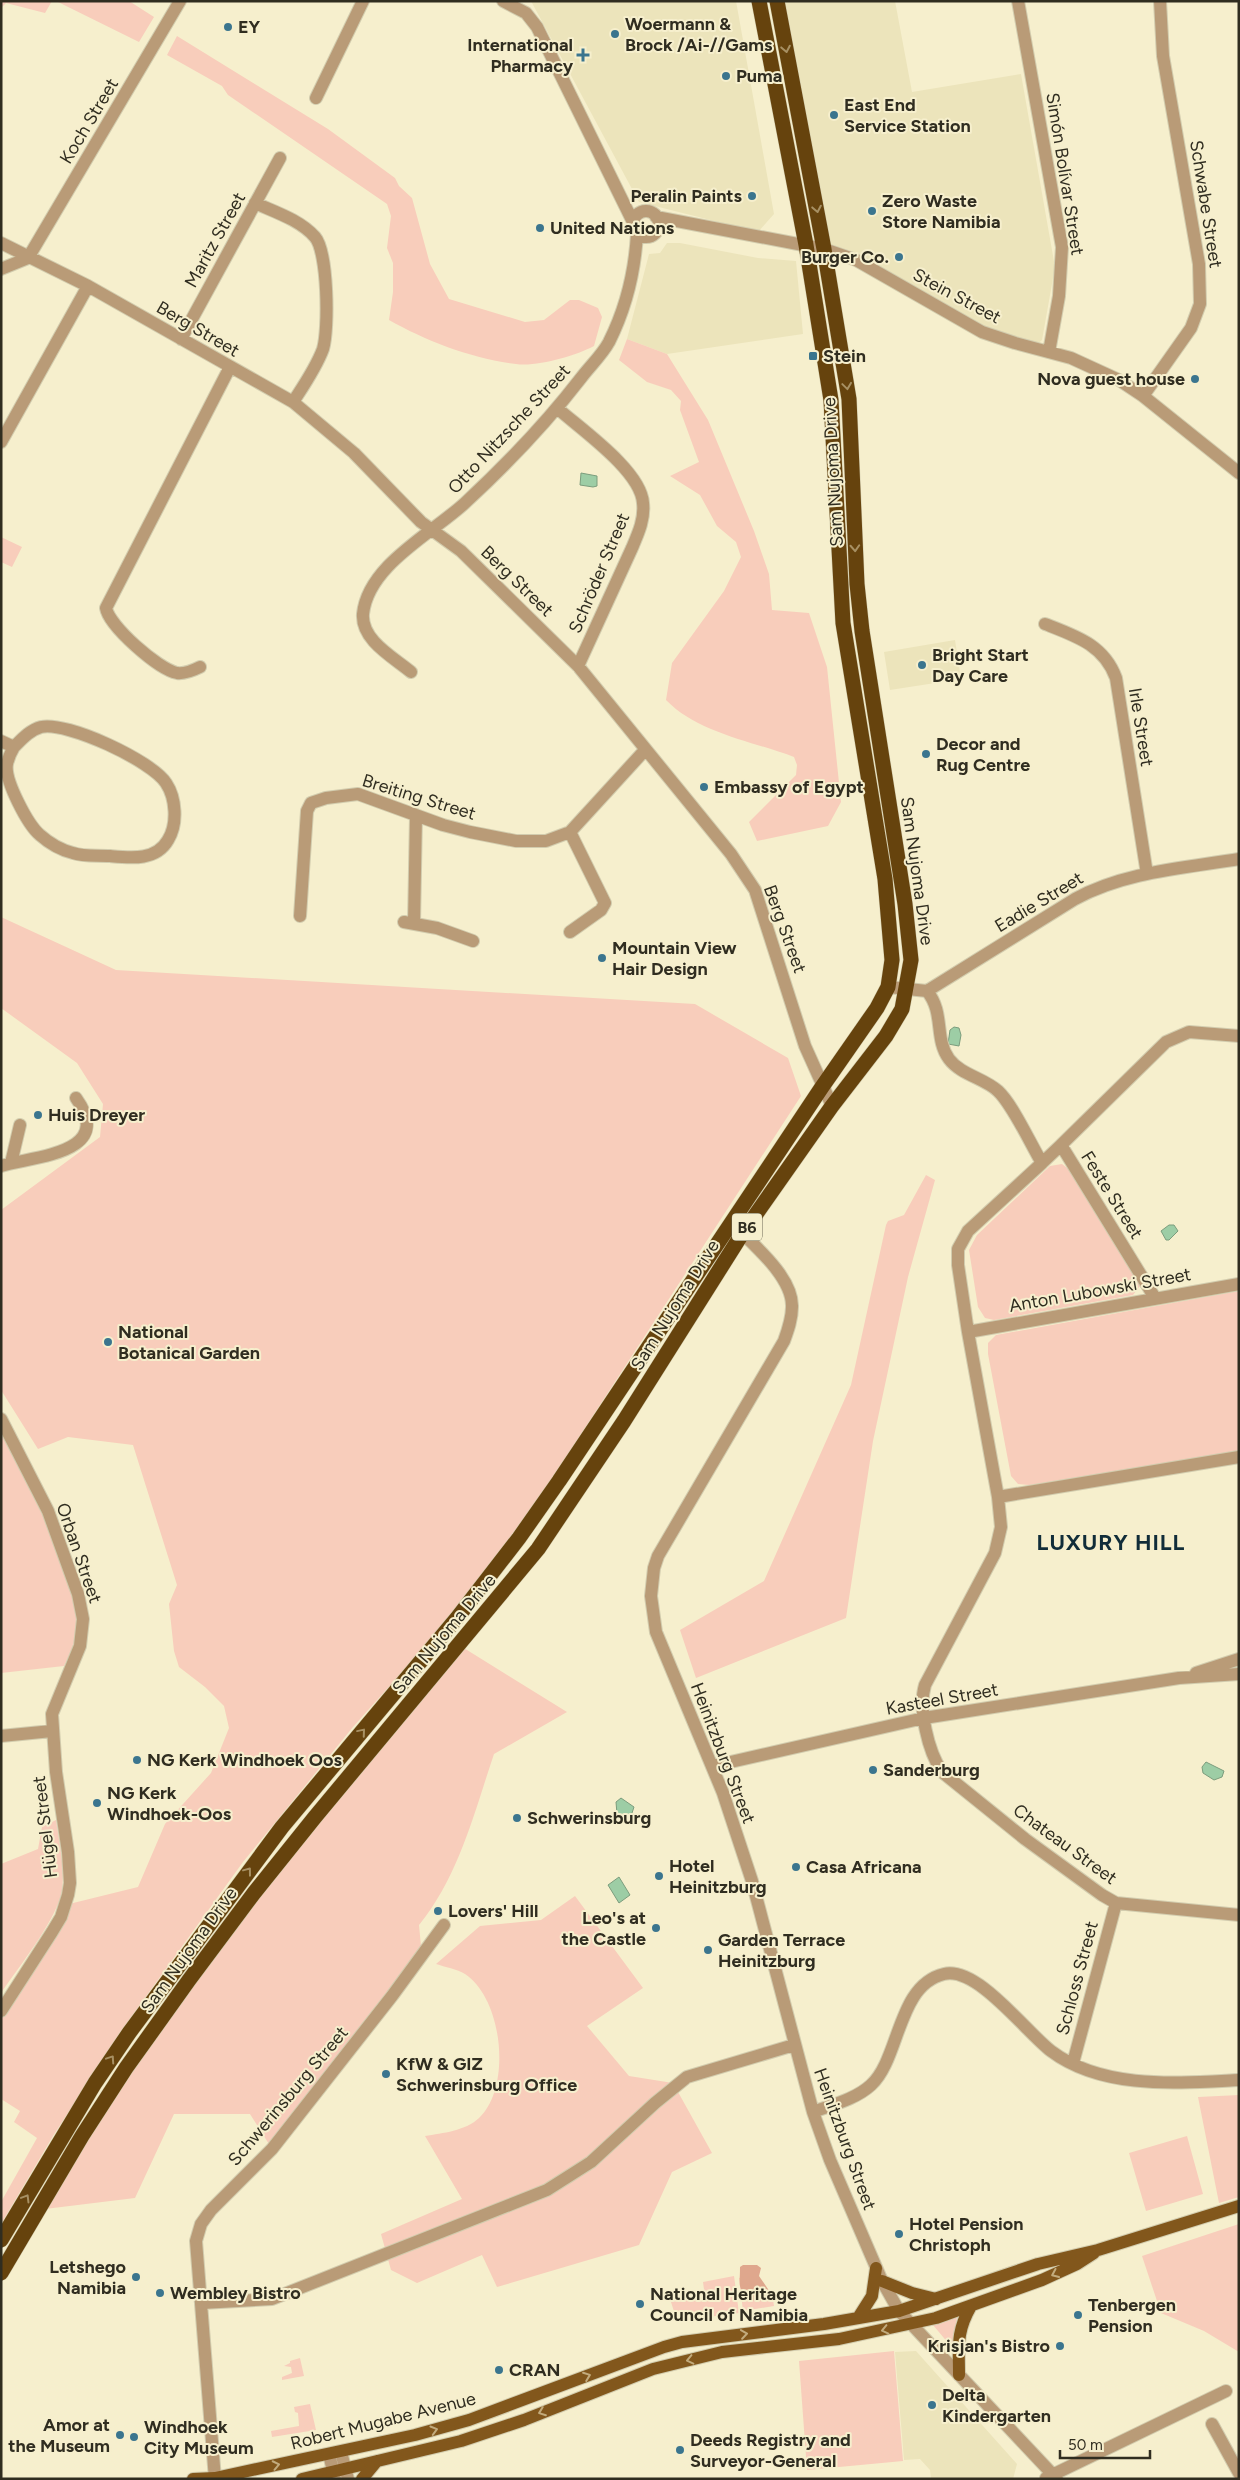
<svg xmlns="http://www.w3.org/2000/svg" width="1240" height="2480" viewBox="0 0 1240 2480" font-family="Figtree,sans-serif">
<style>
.built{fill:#ece4bb}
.green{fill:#f8cdbb}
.forest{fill:#dfa78d}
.water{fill:#9dcda5;stroke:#7c9d7d}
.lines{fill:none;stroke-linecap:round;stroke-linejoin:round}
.minor-casing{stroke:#d2ccae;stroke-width:14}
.major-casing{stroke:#d2ccae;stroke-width:14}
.highway-casing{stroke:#d2ccae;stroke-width:16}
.minor{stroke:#b99b77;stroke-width:12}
.major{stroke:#82571c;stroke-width:12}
.highway{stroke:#66430d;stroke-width:15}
.oneway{stroke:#a79063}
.oneway2{stroke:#c2ab7d}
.poi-dot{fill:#3b758e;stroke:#f6efcd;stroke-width:2}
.labels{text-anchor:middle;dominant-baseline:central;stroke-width:4;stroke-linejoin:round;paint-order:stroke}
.shield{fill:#f6efcd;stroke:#6b6754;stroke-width:1}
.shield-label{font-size:16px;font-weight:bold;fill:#302d20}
.poi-label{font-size:18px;font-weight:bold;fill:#302d20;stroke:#f6efcd;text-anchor:start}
.street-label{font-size:18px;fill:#302d20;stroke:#f6efcd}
.district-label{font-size:22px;font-weight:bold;letter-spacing:1px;fill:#112d39;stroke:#f6efcd}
</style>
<rect width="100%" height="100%" fill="#f6efcd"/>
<path class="built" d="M531,1h205l38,213 -16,18 -119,-30z
M778,1h117l17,91 109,-18 34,193 -13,73 -9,8 -25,-7 -184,-92z
M667,243h13l78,15 38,3 7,73 -136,20 -40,-15 22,-85 11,-1z
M955,640l6,39 -71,11 -6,-38z
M916,2351l101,113 -4,15h-82l-1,-9 -10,-11 -16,1 -9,-108z"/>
<path class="green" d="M1,1h51l-7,12 -39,-10 -5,5z
M56,1h73l25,16 -15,25z
M177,36l151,93 67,49 4,8 13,12 18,66 19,35 76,23 19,-2 26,-20h9l19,8 4,9 -8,29c-19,10 -57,21 -78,18 -43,-5 -90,-23 -127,-44l4,-28v-29l-6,-15 4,-32 -4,-12 -159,-109 -6,-9 -55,-31z
M627,339l40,15 41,66 46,111 15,43 3,36 37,3 18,54 14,135 -13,24 -71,15 -8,-19 47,-47 1,-10 -3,-8c-42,-16 -96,-24 -128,-57l6,-37 52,-72 17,-34 -5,-15 -19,-16 -17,-31 -30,-19 29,-14 -19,-52 1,-9 -10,-11 -24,-8 -28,-22z
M1,537l21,10 -10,20 -11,-5z
M1,917l115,53 579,34 93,54 13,38 -287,441 -62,79 -99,111 -110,135 -122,169 -68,105 -52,88v-22l36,-64 -23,-16 6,-11 -19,-12v-88l64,-106 73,-18 27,-63 46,-51 18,-45 -5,-22 -19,-19 -26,-20 -5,-16 -5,-47 8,-19 -44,-140 -65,-8 -30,12 -37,-59v-180l99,-73 3,-33 -26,-41 -76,-55z
M1062,1164l9,7 66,104 3,11 -7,9 -139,25 -9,-2 -7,-11 -9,-57 8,-15 73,-69z
M926,1175l9,5 -27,97 -35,164 -27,177 -150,60 -16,-48 84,-49 87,-196 35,-160 2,-4 16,-6z
M1239,1291v160l-210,34 -11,-1 -7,-8 -23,-122v-11l8,-8z
M1,1433l49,97 20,52 9,38 -3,20 -12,26 -63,7z
M459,1645l108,67 -73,42c-20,59 -35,122 -75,171l3,32 -150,192 -22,-35h-76l-39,84 -90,11 140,-224z
M56,1820c3,22 9,47 6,70 -4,28 -44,78 -61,103v-129l37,-15 4,-22z
M575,1896l68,92 -56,38 42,50 44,7 39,70 -40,19 -33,73 -142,42 -15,-32 -65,28 -26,-13 -10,-36 81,-35 -37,-63c18,-3 40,-5 54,-18 33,-31 24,-119 -14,-144 -8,-5 -20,-7 -29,-10l44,-38 61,-6z
M1239,2095v102l-20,6 -21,-106z
M1187,2136l16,58 -57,17 -17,-58z
M1239,2224v128l-35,-21 -43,-18 -19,-57z
M757,2272v23l15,-2 2,13 -31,5 -4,-33z
M734,2276l5,37 -62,8 -6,-19 34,-5 -2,-15z
M957,2317l-3,33 -21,-25z
M894,2351l9,110 -96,9 -8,-109z
M300,2358l4,18 -22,4v-3l10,-4 -1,-6 -7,-1 6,-3v-2z
M310,2404l6,26 -44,7 -1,-6 28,-5 -1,-13 -3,-1 -1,-5z"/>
<path class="forest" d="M743,2265h14l4,3 -2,8 11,16 -2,7 -12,3c-20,-13 -16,-13 -16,-35z"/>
<path class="water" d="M581,473l16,3v10l-4,1 -13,-2z
M954,1027l5,1 2,7 -2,11 -11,-2 2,-14z
M1169,1225h5l4,6 -9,9h-3l-5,-9z
M1206,1762l18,9 -2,6 -8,3 -11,-7 -1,-6z
M621,1798l13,9 -3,9 -8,4 -6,-6 -1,-12z
M619,1877l11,18 -11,8 -11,-18z"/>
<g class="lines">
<g class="minor-casing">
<path id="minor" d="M503,1l23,12 11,14 96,195
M1018,1l44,246 -3,49 -10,56
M316,98l47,-97
M255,203c20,9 45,17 60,34 13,15 14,92 8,112 -7,19 -19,36 -30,53
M633 224a13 13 0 1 1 26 0a13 13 0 1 1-26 0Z
M656,217l168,32 32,11 126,72 33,11 56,15 48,22 24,16 96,77
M1,243l87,43 205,116 61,51 67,69 40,29 117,115 153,188 24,36 50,156 27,60
M1,269l27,-11 152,-257
M181,339l99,-181
M1143,396l48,-68 9,-24 -1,-40 -36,-208 -3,-55
M557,408c25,22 84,63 86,95 2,16 -5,31 -11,45l-54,118
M1,442l87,-156
M1045,624c31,12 59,21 71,54l31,196
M200,667c-8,4 -15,7 -23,6 -19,-4 -68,-47 -71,-65l124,-241
M411,672c-18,-15 -50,-32 -48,-58 5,-49 70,-81 103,-112 41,-38 81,-80 115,-124 9,-12 21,-23 28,-36 17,-34 26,-71 28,-109
M1,741l13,6c8,-8 16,-17 27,-20 26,-6 111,34 125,56 10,15 12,41 2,57 -12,21 -37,18 -58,16 -12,-1 -26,1 -37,-3 -12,-3 -24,-10 -33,-18 -12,-10 -36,-55 -33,-71 1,-5 4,-12 7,-17
M300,916l7,-105 4,-8 15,-5 32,-4 85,31 27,7 46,9h30l24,-9 75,-82
M404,922l33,6 36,13
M414,924l2,-109
M570,932l31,-22 4,-7 -35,-71
M888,987l39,4c18,22 7,48 22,68 12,16 35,19 49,32 15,14 32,52 44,72l19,-18 94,153
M927,991l148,-92c49,-27 109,-31 164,-40
M1061,1145l105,-103 23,-10 50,4
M11,1163l9,-38
M1042,1163l-74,68 -10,18v16l10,67 30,165 3,30 -6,26 -70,132c-7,24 3,66 17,87l83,67 77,56 14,8 123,12
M1,1166c33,-10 115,-12 75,-68
M736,1227c20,20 57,51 56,80 0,12 -4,23 -8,34l-126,215 -4,12 -3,28 5,36 67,161 29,88 61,231 17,48 52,121 17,30 158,168
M968,1332l271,-48
M1,1419l47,92 30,83 5,25 -3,27 -28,68 4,58 12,80 2,31 -2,12 -7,22 -9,15 -51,79
M998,1497l241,-40
M1196,1673l43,-14
M1,1736l51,-5
M713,1766l211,-48 255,-40 60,-4
M1073,2063l43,-160
M813,2112c19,-7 43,-13 58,-27 29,-26 26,-100 73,-111 33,-8 81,57 107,77 52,39 127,32 188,29
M202,2303l70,-4 275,-109 44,-28 64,-59 32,-26 107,-32
M1212,2424l27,49
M341,2452l7,27
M329,2454l6,25
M1046,2478l180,-87
M215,2479l-19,-238 5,-17 10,-14 61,-61 120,-153 52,-71"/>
</g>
<g class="major-casing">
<path id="major" d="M882,2281l30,12 24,6
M858,2318l14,-22 4,-28
M959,2375c0,-29 -3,-43 12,-69
M193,2479l22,-1 200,-43 54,-15 195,-73 18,-5 142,-18 75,-13 139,-47 60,-14 141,-44
M302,2479l159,-38 63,-21 129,-51 69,-17 117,-13 97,-21 106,-38 35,-16 17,-11
M362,2479l15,-18"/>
</g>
<g class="highway-casing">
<path id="highway" d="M1,2240l94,-157 34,-50 153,-206 175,-209 62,-80 40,-57 263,-394 55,-79 11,-21 4,-27 -7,-81 -42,-256 -12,-223 -25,-155 -47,-244
M1,2273l81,-137 44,-68 63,-88 65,-87 61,-76 223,-268 86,-128 118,-187 90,-128 54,-70 16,-27 9,-49 -6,-56 -43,-273 -5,-47 -8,-185 -25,-150 -47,-248"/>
</g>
<use href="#minor" class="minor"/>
<use href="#major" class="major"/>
<use href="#highway" class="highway"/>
</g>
<defs><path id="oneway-chevron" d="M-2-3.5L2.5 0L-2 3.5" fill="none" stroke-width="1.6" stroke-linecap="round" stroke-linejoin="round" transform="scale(1.25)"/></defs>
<g class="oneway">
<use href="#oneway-chevron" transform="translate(786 49) rotate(79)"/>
<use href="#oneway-chevron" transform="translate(817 209) rotate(79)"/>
<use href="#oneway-chevron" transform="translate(847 386) rotate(82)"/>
<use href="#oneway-chevron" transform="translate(855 548) rotate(87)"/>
<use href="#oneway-chevron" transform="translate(362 1732) rotate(-50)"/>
<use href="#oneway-chevron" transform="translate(248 1871) rotate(-53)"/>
<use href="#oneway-chevron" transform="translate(111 2059) rotate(-56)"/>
<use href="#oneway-chevron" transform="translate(26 2198) rotate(-59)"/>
</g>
<g class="oneway2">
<use href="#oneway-chevron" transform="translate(1055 2274) rotate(156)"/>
<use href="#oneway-chevron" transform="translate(885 2330) rotate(167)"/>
<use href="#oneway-chevron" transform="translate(744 2334) rotate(-8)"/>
<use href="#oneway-chevron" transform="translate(690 2360) rotate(167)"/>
<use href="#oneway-chevron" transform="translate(587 2376) rotate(-21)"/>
<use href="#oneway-chevron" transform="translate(542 2412) rotate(159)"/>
<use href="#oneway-chevron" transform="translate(434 2430) rotate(-16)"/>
<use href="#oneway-chevron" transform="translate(276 2465) rotate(-12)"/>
</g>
<g class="poi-dot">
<circle cx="228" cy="27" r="5"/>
<circle cx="615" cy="34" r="5"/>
<path d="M580.5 47.5h5v5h5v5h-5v5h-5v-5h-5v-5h5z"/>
<circle cx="726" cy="76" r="5"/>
<circle cx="834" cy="115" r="5"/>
<circle cx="752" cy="196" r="5"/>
<circle cx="872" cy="211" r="5"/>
<circle cx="540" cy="228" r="5"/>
<circle cx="899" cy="257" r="5"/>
<rect x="808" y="351" width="10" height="10" rx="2.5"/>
<circle cx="1195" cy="379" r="5"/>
<circle cx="922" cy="665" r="5"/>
<circle cx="926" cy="754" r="5"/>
<circle cx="704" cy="787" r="5"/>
<circle cx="602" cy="958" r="5"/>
<circle cx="38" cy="1115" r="5"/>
<circle cx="108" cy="1342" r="5"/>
<circle cx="137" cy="1760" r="5"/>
<circle cx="873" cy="1770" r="5"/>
<circle cx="97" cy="1803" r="5"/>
<circle cx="517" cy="1818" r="5"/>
<circle cx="796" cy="1867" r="5"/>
<circle cx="659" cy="1876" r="5"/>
<circle cx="438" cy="1911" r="5"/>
<circle cx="656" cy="1928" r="5"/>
<circle cx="708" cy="1950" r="5"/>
<circle cx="386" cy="2074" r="5"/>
<circle cx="899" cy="2234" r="5"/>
<circle cx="136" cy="2277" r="5"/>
<circle cx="160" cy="2293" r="5"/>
<circle cx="640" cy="2304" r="5"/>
<circle cx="1078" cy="2315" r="5"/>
<circle cx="1060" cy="2346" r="5"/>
<circle cx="499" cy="2370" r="5"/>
<circle cx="932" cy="2405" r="5"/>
<circle cx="120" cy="2435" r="5"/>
<circle cx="134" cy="2437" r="5"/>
<circle cx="680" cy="2450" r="5"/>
</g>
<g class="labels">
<rect class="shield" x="732" y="1213.5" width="30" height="27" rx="4"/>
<g class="shield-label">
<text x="747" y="1227">B6</text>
</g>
<g class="poi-label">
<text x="625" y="24">Woermann &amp;<tspan x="625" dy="21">Brock /Ai-//Gams</tspan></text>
<text x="238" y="27">EY</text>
<text x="573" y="45" text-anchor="end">International<tspan x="573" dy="21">Pharmacy</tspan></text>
<text x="736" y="76">Puma</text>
<text x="844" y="105">East End<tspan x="844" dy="21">Service Station</tspan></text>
<text x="742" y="196" text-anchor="end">Peralin Paints</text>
<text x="882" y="201">Zero Waste<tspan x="882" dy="21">Store Namibia</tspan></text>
<text x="550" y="228">United Nations</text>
<text x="889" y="257" text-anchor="end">Burger Co.</text>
<text x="823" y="356">Stein</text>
<text x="1185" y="379" text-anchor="end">Nova guest house</text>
<text x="932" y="655">Bright Start<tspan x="932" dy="21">Day Care</tspan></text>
<text x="936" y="744">Decor and<tspan x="936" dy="21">Rug Centre</tspan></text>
<text x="714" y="787">Embassy of Egypt</text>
<text x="612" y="948">Mountain View<tspan x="612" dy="21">Hair Design</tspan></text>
<text x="48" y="1115">Huis Dreyer</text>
<text x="118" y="1332">National<tspan x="118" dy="21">Botanical Garden</tspan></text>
<text x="147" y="1760">NG Kerk Windhoek Oos</text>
<text x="883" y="1770">Sanderburg</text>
<text x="107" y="1793">NG Kerk<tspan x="107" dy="21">Windhoek-Oos</tspan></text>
<text x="527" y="1818">Schwerinsburg</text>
<text x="669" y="1866">Hotel<tspan x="669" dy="21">Heinitzburg</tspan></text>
<text x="806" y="1867">Casa Africana</text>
<text x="448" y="1911">Lovers' Hill</text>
<text x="646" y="1918" text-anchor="end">Leo's at<tspan x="646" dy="21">the Castle</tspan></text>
<text x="718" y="1940">Garden Terrace<tspan x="718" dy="21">Heinitzburg</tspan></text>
<text x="396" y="2064">KfW &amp; GIZ<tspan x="396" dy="21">Schwerinsburg Office</tspan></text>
<text x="909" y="2224">Hotel Pension<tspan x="909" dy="21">Christoph</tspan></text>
<text x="126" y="2267" text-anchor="end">Letshego<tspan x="126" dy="21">Namibia</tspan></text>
<text x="170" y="2293">Wembley Bistro</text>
<text x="650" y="2294">National Heritage<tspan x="650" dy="21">Council of Namibia</tspan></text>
<text x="1088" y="2305">Tenbergen<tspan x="1088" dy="21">Pension</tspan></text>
<text x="1050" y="2346" text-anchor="end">Krisjan's Bistro</text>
<text x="509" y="2370">CRAN</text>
<text x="942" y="2395">Delta<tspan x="942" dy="21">Kindergarten</tspan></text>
<text x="110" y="2425" text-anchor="end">Amor at<tspan x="110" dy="21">the Museum</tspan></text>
<text x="144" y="2427">Windhoek<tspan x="144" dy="21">City Museum</tspan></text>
<text x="690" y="2440">Deeds Registry and<tspan x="690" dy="21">Surveyor-General</tspan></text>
</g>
<g class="street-label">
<text transform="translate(89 121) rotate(-59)">Koch Street</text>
<text transform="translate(1065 174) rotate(81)">Simón Bolívar Street</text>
<text transform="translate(1206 204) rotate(81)">Schwabe Street</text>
<text transform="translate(215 240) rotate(-61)">Maritz Street</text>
<text transform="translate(957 296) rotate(28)">Stein Street</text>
<text transform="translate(198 329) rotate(30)">Berg Street</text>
<text transform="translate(509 429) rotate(-47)">Otto Nitzsche Street</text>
<text transform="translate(833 472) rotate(-93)">Sam Nujoma Drive</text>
<text transform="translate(599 573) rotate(-67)">Schröder Street</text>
<text transform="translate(517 581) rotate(44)">Berg Street</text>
<text transform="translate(1141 727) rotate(81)">Irle Street</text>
<text transform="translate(419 797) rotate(17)">Breiting Street</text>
<text transform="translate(917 871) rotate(82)">Sam Nujoma Drive</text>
<text transform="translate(1039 902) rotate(-31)">Eadie Street</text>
<text transform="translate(785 929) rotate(70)">Berg Street</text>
<text transform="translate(1112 1195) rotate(58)">Feste Street</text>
<text transform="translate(1100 1290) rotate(-10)">Anton Lubowski Street</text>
<text transform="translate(675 1305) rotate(-58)">Sam Nujoma Drive</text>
<text transform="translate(79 1553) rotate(71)">Orban Street</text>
<text transform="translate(444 1634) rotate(-50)">Sam Nujoma Drive</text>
<text transform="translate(942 1699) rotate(-10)">Kasteel Street</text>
<text transform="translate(723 1753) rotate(69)">Heinitzburg Street</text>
<text transform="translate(45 1827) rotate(-97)">Hügel Street</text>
<text transform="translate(1065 1844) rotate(36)">Chateau Street</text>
<text transform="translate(189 1950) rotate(-54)">Sam Nujoma Drive</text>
<text transform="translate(1077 1978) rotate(-75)">Schloss Street</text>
<text transform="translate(288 2096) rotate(-50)">Schwerinsburg Street</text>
<text transform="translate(845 2139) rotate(70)">Heinitzburg Street</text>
<text transform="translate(383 2421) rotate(-14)">Robert Mugabe Avenue</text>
</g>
<g class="district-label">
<text x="1111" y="1542">LUXURY HILL</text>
</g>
</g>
<rect width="1240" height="2480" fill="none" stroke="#302d20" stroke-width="5"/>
<path d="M1060 2450v8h90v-8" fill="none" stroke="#302d20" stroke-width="2.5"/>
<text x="1068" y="2450" font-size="15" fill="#302d20" stroke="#f6efcd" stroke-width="4" paint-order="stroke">50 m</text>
</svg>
